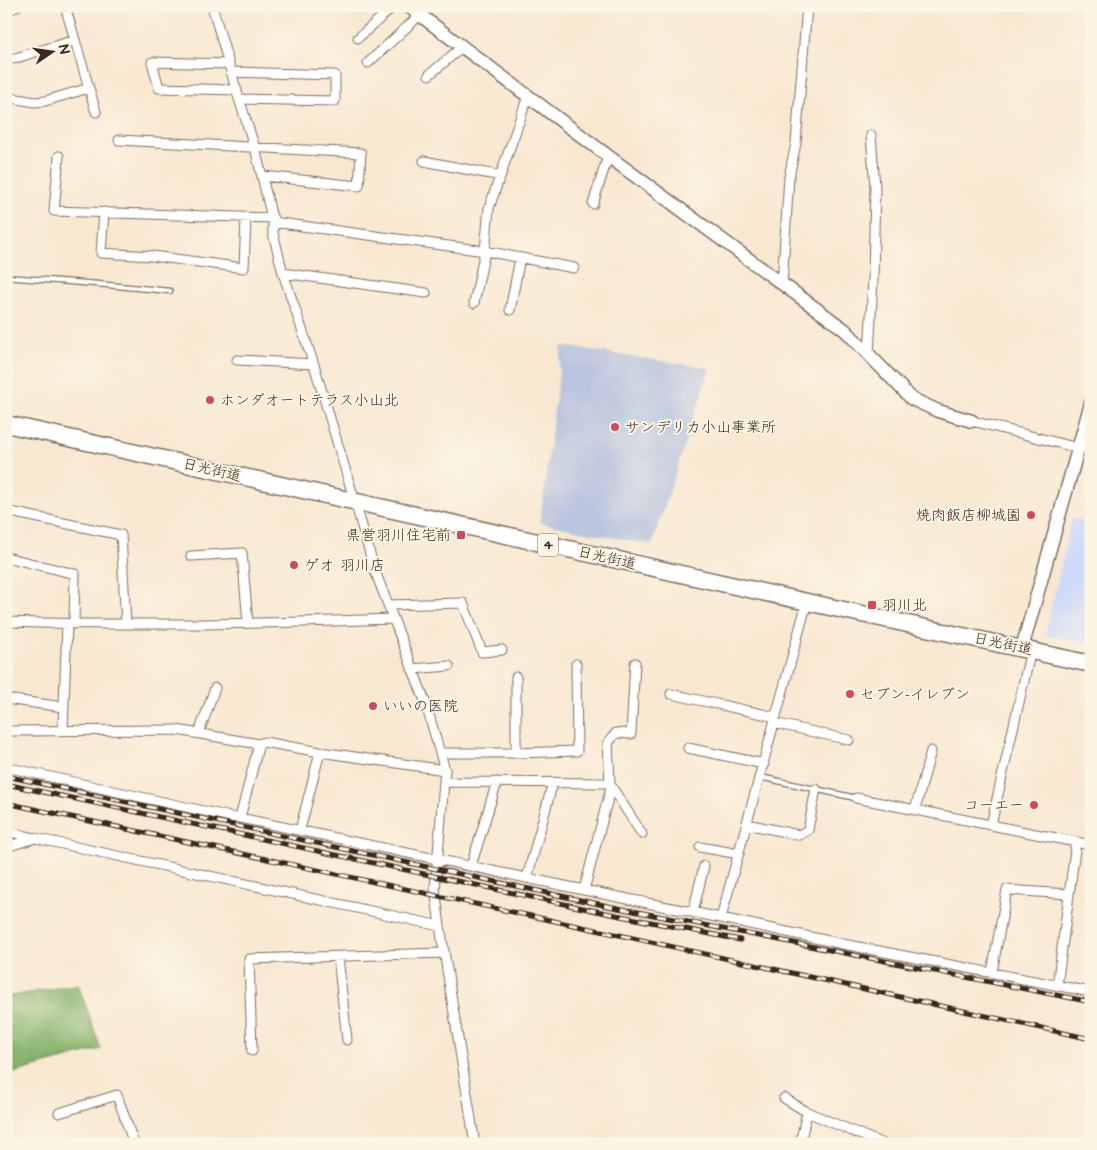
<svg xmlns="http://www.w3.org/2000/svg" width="1097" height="1150" viewBox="0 0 1097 1150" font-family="'Architects Daughter','Klee One',sans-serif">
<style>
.built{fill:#cedafa}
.industrial{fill:#b9c4de}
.forest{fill:#84b169;stroke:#606e44}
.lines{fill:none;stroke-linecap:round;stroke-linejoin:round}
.lane-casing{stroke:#7d6c5d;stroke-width:7}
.street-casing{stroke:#7d6c5d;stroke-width:11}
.secondary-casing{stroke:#7d6c5d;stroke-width:15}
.highway-casing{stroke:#7d6c5d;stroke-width:19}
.lane{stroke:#fff;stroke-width:4.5}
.street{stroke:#fff;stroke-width:9}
.secondary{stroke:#fff;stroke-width:12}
.highway{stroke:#fff;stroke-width:16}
.rail-casing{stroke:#3b2a1e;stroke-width:5}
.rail{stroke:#fcf5e5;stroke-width:3;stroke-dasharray:9;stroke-linecap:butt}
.poi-dot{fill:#d1495b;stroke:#fcf5e5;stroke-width:2}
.labels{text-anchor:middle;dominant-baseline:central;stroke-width:4;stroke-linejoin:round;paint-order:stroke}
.shield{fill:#fcf5e5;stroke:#75675a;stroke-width:1}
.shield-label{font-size:14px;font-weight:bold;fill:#3b2a1e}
.poi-label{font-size:15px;fill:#3b2a1e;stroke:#fcf5e5;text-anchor:start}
.street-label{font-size:15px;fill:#3b2a1e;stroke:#fcf5e5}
</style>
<rect width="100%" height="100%" fill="#fcf5e5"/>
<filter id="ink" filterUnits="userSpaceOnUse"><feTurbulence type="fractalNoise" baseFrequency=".02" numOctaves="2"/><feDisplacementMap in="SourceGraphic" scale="10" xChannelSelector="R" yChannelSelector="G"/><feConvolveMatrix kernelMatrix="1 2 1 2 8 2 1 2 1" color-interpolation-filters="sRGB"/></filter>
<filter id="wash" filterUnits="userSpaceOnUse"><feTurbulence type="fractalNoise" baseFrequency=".0096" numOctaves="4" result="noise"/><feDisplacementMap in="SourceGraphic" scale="20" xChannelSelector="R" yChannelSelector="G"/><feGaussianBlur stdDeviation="1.12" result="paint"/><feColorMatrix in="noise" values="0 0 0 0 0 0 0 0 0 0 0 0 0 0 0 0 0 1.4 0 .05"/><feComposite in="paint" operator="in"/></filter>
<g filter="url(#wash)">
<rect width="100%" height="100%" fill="#f8e8d1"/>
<path class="built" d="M1072,518l19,5v122l-46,-10z"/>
<path class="industrial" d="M562,346l148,22 -58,177 -112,-22z"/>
<path class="forest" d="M78,984l23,65 -95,26v-78z"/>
</g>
<g filter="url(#ink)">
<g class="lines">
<g class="lane-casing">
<path id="lane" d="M6,277l91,7 73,7
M760,777l96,21"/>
</g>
<g class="street-casing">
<path id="street" d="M65,6l31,106
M212,6l27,93 16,49 18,74v11l10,40 32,95 40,134 20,69 50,130 20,69 -10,119 5,37 35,218
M6,12l11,-6
M358,38l36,-32
M6,61l69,-21
M368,63l52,-48
M229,64l-77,-2 7,26 78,2
M232,72l103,3v26l-96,-2
M429,75l33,-28
M6,97l29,5 10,-1 44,-13
M119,140l242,13 -2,33 -96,-10
M59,156l-5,55 219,7
M424,161l77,15
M593,204l15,-48
M104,212l-3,41 51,3 92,12 2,-50
M273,222l212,29 89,17
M283,273l143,20
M782,284l7,-107 7,-34 11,-137
M474,303l11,-52 4,-43 39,-112
M510,310l10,-52
M869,355l4,-76 2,-92 -4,-52
M237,360l77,4
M972,421l106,27
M1078,446l13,4
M6,511l115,24 5,89
M191,556l51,-3 6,70
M6,557l69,17 -1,50
M388,605l75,-2 19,49 20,-2
M6,622c129,4 258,2 387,-3
M412,669l37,-3
M671,694l105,23
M6,699l57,8
M774,723l75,17
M63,730l4,-106
M6,731l171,-1 82,14 5,-2 56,10 125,18
M199,733l16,-45
M688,748l76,16
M440,753h76l61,-2 -1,-87
M516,753v-76
M6,767l229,51h5l344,72 137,28 122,26 248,48
M445,782l165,1 -2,-40 8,-10 15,1 4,-71
M611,786l31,48
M856,798l235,47
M915,810l16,-59
M240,818l19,-74
M747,824l52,11 9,-5 8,-41
M991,825l40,-175
M300,830l20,-78
M6,831l29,7
M6,847l29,-9 405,88
M700,847l39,7
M471,866l26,-84
M527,878l26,-96
M584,890l27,-103
M693,912l11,-46
M721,918l86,-316
M338,957l9,83
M992,972l15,-82 62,4
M1057,986l19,-144
M252,1051l-3,-92 195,-6
M784,1098l23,14 76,32
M59,1113l58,-18 17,49
M800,1144l7,-32"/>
</g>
<g class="secondary-casing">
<path id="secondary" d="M408,6l200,150 237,174 67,69 26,12 34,10
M1022,648l69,-245"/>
</g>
<g class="highway-casing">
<path id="highway" d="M6,424l801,178 284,62"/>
</g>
<use href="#lane" class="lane"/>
<use href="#street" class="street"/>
<use href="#secondary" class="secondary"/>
<use href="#highway" class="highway"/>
<g class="rail-casing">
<path id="rail" d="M6,776l602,130 483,96
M6,784l600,129 134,27
M6,803l595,128 490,108"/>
</g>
<use href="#rail" class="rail"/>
</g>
</g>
<g class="poi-dot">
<circle cx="210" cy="400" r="5"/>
<circle cx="615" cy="427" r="5"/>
<circle cx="1031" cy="515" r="5"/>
<rect x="456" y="530" width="10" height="10" rx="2.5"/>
<circle cx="294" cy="565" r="5"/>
<rect x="867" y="600" width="10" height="10" rx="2.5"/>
<circle cx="850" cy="694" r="5"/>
<circle cx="373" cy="706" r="5"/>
<circle cx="1034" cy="805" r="5"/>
</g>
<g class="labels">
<rect class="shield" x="538" y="533.5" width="20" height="23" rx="4"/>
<g class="shield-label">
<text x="548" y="545">4</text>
</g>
<g class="poi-label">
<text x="220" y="400">ホンダオートテラス小山北</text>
<text x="625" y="427">サンデリカ小山事業所</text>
<text x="1021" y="515" text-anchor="end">焼肉飯店柳城園</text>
<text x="451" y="535" text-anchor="end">県営羽川住宅前</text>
<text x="304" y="565">ゲオ 羽川店</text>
<text x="882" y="605">羽川北</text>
<text x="860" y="694">セブン-イレブン</text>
<text x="383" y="706">いいの医院</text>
<text x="1024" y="805" text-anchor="end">コーエー</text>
</g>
<g class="street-label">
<text transform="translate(212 470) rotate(13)">日光街道</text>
<text transform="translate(607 558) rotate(13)">日光街道</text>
<text transform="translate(1003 644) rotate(12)">日光街道</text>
</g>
</g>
<rect width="1097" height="1150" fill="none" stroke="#fcf5e5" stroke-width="25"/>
<g transform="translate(52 52) rotate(77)" stroke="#fcf5e5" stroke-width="4" paint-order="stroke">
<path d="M0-4L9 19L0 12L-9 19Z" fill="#3b2a1e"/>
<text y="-8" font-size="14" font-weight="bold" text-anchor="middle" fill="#3b2a1e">N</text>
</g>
</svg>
